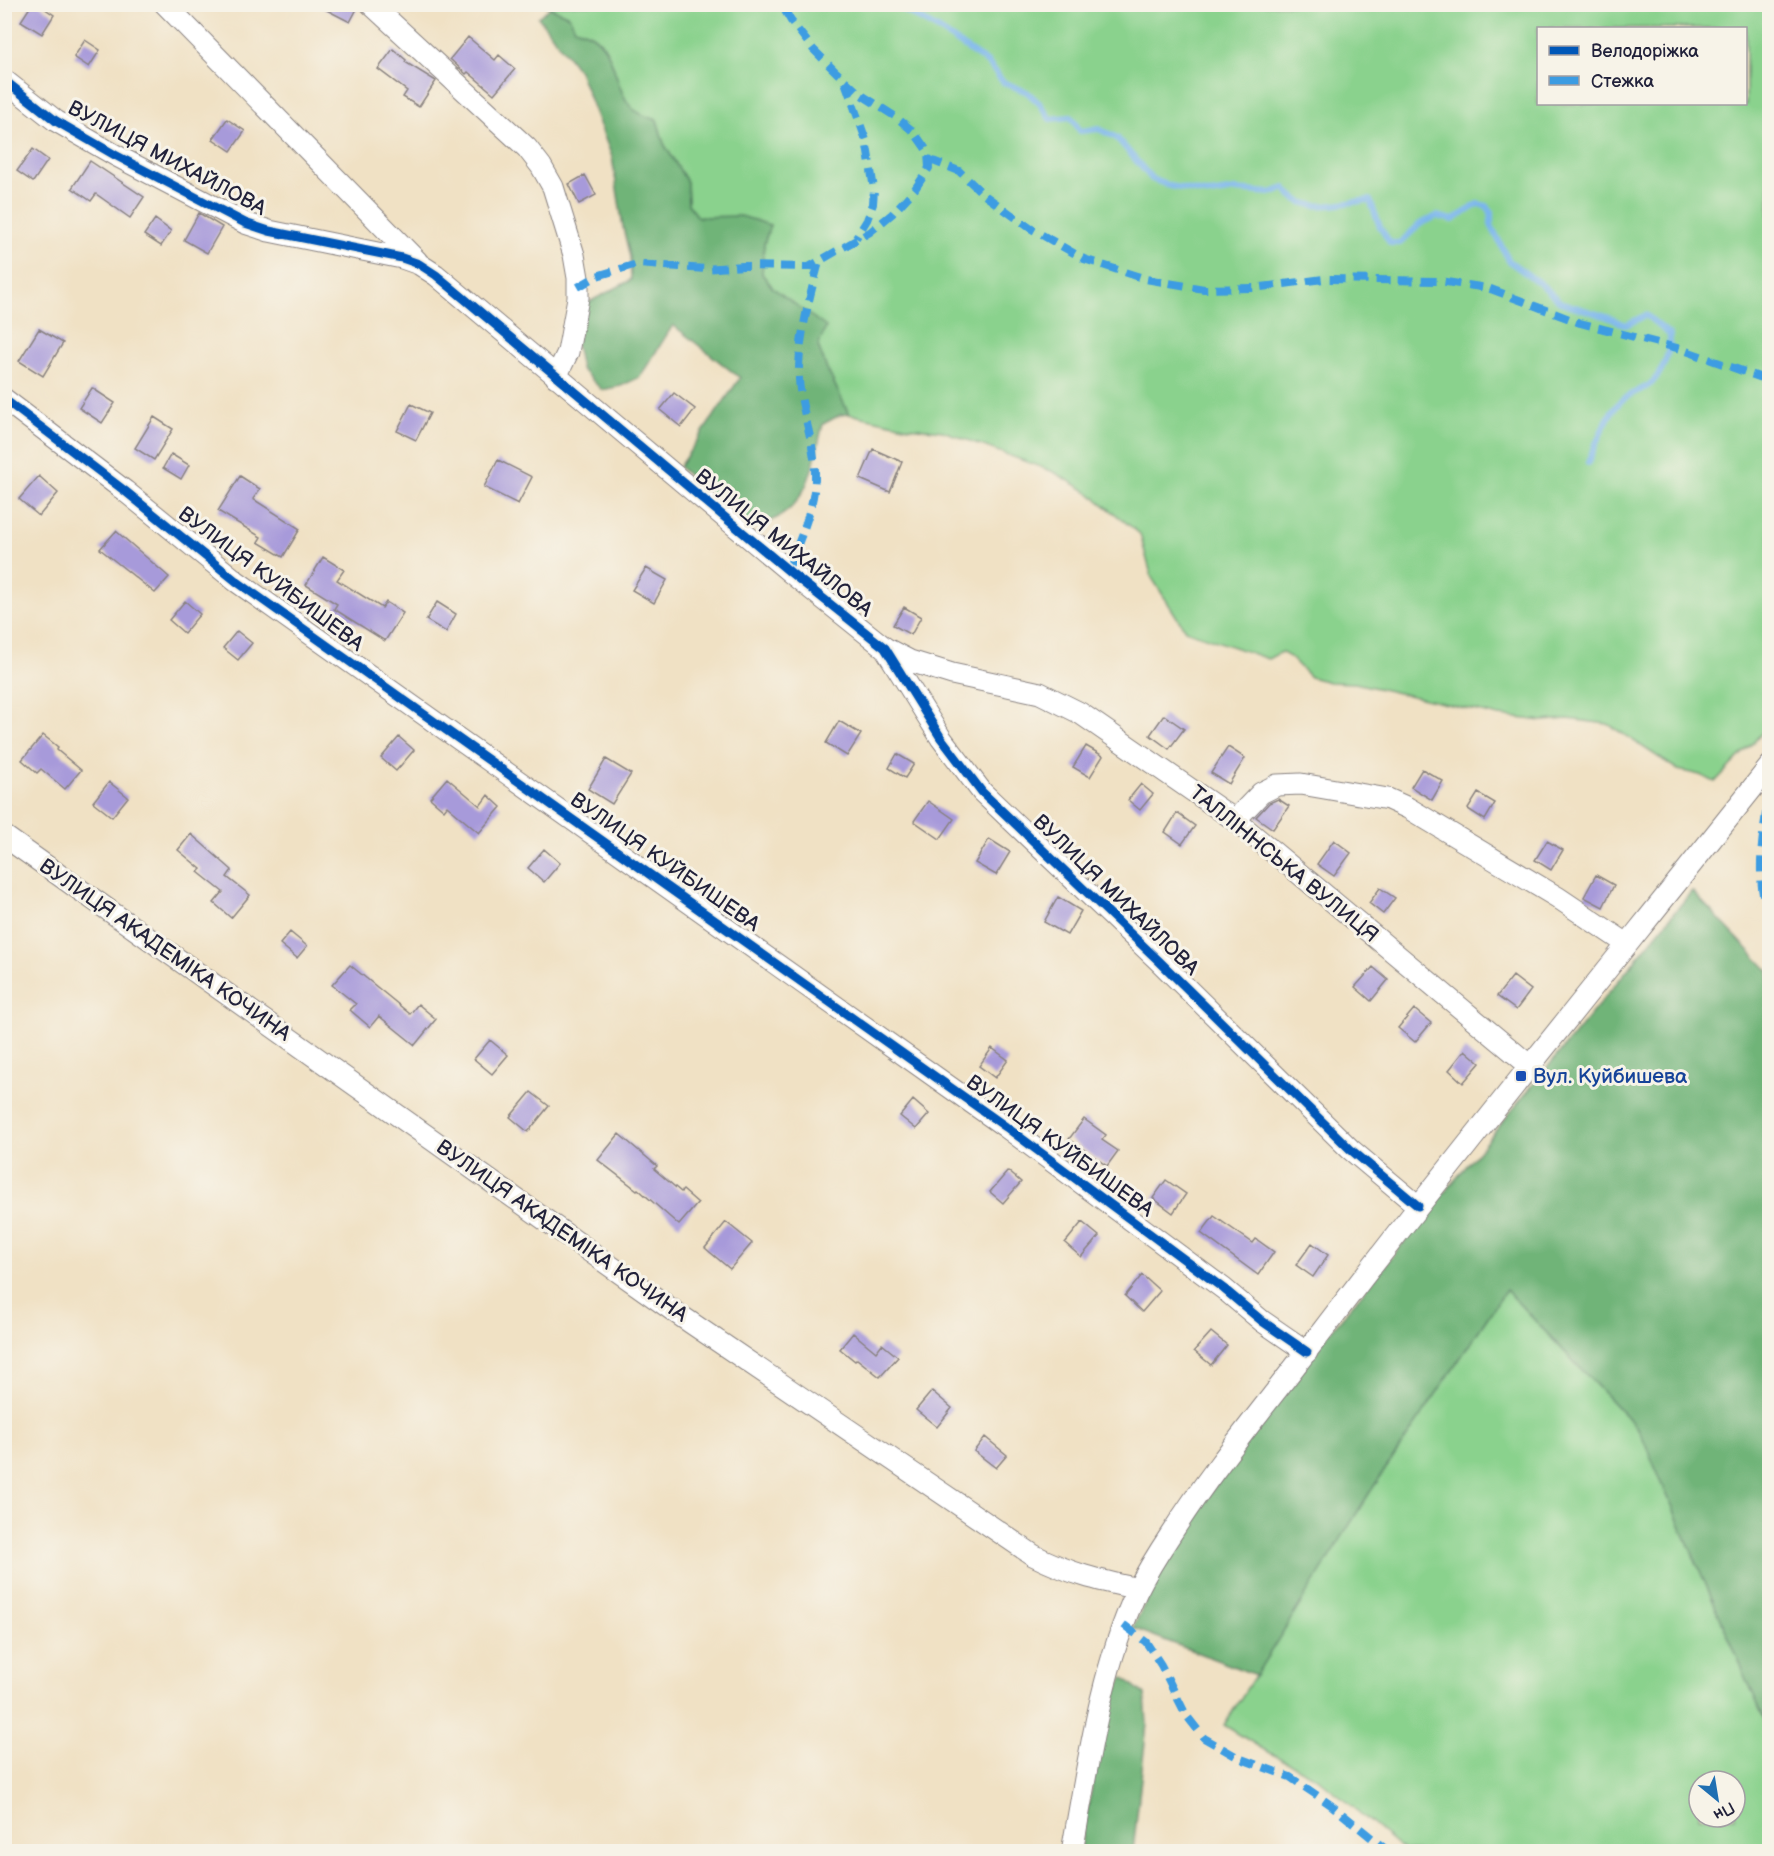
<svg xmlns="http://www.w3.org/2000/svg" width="1774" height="1856" viewBox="0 0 1774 1856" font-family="'Balsamiq Sans',sans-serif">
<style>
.green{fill:#8ad28d;stroke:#567a64;stroke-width:1.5;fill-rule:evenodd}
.forest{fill:#6fb478;stroke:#486b5a;stroke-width:1.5}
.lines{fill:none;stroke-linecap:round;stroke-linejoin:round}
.stream{stroke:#7ab6ec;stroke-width:6}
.building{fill:#a79ada}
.minor-casing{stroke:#898280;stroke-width:23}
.minor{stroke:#fff;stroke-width:21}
.quiet{stroke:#3c9ce2;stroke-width:8;stroke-dasharray:15 8;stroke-linecap:butt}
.cycleway-casing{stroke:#f7f3e8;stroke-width:13}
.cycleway{stroke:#0057b8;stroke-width:9}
.transit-dot{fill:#1a4fb4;stroke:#f7f3e8;stroke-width:2}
.labels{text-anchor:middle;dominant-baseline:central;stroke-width:6;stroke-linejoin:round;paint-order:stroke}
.street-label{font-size:21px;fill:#22223b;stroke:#f7f3e8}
.transit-label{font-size:21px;fill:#164399;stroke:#f7f3e8;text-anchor:start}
</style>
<rect width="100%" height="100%" fill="#f7f3e8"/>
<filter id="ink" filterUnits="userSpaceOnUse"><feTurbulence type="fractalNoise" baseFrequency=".0167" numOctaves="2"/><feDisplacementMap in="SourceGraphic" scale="12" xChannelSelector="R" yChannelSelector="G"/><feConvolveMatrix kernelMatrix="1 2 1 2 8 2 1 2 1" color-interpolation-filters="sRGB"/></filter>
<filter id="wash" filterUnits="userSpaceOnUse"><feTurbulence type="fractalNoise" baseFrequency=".008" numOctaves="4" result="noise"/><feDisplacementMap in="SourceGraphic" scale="24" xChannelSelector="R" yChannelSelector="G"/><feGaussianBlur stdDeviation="1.35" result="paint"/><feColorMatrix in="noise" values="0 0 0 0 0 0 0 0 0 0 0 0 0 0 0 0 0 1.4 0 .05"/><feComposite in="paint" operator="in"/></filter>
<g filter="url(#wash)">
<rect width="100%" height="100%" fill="#f0e1c4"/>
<path class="green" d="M545,5h1224l1,714 -8,14 -47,49 -15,-7 -22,-5 -70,-46 -40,-5 -25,2 -44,-5 -144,-33 -26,-1 -19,-5 -20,-20 -9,-5 -13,7 -83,-29 -33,-52 -12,-44 -52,-42 -34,-20 -111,-41 -34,-4 -60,-13 -23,-47 -8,-21 -23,-41 -22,-17 -11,-14 2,-30 6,-19 -72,-8 -10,-13 -1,-22 -23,-38 -7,-24c-9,-3 -18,-5 -25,-12 -19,-20 -15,-57 -40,-73 -5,-3 -12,-5 -17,-7l-6,-12zM1538,28h208v76h-208z
M1506,1290l133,140 130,300v121h-364l-86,-72 -58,-31 -37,-23 146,-233zM1699,1781h36v36h-36z"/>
<path class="forest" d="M550,8l19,8 6,12c5,2 12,4 17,7 25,16 21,52 40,73 7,7 16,9 25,12l7,24 23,38 1,22 10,13 43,-1 29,9 -6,19 -2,30 11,14 53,39 -8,19 8,21 23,47 -9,1 -17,9c-10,39 -13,86 -59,99 -6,2 -12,0 -18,3l-67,-59 61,-89 -67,-53 -33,52 -19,9 -19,4 -21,-21 -5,-25 11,-41 44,-23 -1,-23 -7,-30 -11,-70 -33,-86 -41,-54z
M1692,891l77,80v759l-130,-300 -133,-140 -136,202 -114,183 -123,-47 41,-87 139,-188z
M1123,1677l22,18 2,29 -14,127 -54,1 27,-134z"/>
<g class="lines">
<path class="stream" d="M893,4l45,25 50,34 15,19 24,10 13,12 10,15 21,-2 9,14 19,-2 18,9 35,41 18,7 40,8 25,-4 35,3 15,-5c20,29 56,14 85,12l10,27 10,16h10l20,-19 17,-8 16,4 25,-16 9,2 4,6v13l18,36 33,24 18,17 47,15 19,8 20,-10 24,20c0,17 -7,39 -21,50 -9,6 -21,9 -28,16 -14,13 -26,45 -33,62"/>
</g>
<g id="blocks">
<path class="building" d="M32,4h6l16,11 -12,19 -21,-13z
M315,4h44v1l-9,17z
M468,37l27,23 4,-5 16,14 -21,25 -26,-22 -2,2 -16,-15z
M85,40l15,10 -11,17 -15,-10z
M393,49l13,11 -1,2 31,19 -17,26 -16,-10 4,-6 -29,-22z
M227,119l18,12 -14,20 -18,-12z
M33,149l15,11 -15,22 -16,-11z
M90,161l54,36 -14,21 -34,-24 -5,7 -19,-13z
M585,175l11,20 -17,9 -10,-20z
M199,213l23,14 -15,26 -23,-13z
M155,219l16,12 -10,15 -17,-11z
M39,329l24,14 -20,33 -24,-15z
M92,388l23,15 -13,20 -23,-15z
M674,393l21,16 -14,18 -21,-17z
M411,404l19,9 -14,27 -19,-9z
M154,417l19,12 -19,31 -19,-12z
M873,449l29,13 -12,30 -30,-13z
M171,454l18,11 -8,14 -18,-11z
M498,460l34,17 -14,27 -34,-17z
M39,476l19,17 -19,23 -20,-17z
M240,476l20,13 -7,10 47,30 -17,28 -25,-15 3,-5 -43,-26z
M116,531l53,46 -14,16 -55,-44z
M323,557l21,13 -7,10 45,28 4,-6 17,11 -18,28 -51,-32 3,-5 -31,-19z
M646,568l21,12 -13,23 -22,-13z
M185,601l15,13 -16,19 -15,-13z
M437,602l19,12 -10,18 -20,-12z
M904,607l17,10 -10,18 -18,-10z
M237,631l15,12 -14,17 -15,-12z
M1164,715l20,14 -15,20 -19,-14z
M839,721l22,13 -14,22 -21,-13z
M43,735l15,12 -1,3 24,20 -16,19 -24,-20 -4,4 -15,-13z
M399,737l15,13 -18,21 -15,-13z
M1086,746l17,10 -13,21 -17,-10z
M1228,747l17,11 -16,26 -18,-11z
M897,754l17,10 -9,14 -16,-10z
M606,759l25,15 -19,30 -24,-15z
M1422,769l21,12 -11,19 -21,-13z
M447,778l33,28 8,-11 13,12 -22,26 -32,-27 -3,4 -14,-12z
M109,782l19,15 -16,20 -19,-15z
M1141,784l12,10 -13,16 -12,-10z
M1478,793l17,10 -10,17 -17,-11z
M1278,799l11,7 -16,23 -17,-12 13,-14z
M928,801l26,18 -14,20 -26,-18z
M1177,813l18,13 -13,18 -17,-12z
M191,834l41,36 -5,7 23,18 -19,23 -17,-15 9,-11 -25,-20 3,-3 -23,-19z
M989,839l21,13 -14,23 -21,-12z
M1334,840l17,13 -17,23 -17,-12z
M1547,841l16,9 -12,20 -16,-10z
M544,849l16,14 -16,19 -16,-14z
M1596,875l18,10 -11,22 -19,-10z
M1380,888l15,10 -12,16 -14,-11z
M1058,897l23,14 -14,24 -23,-13z
M290,932l17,14 -10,12 -17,-14z
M350,965l60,49 8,-10 18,15 -21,26 -36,-29 -9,11 -20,-17 6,-6 -24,-19z
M1373,967l15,13 -17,21 -16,-14z
M1513,976l18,14 -15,20 -19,-14z
M1414,1009l17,14 -16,19 -17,-14z
M490,1040l18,15 -16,19 -18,-15z
M992,1048l16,12 -13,18 -16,-12z
M1465,1050l15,13 -17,20 -14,-13z
M531,1092l18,14 -21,26 -18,-15z
M913,1100l16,14 -13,15 -16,-13z
M1084,1119l22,16 -4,5 16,11 -11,15 -38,-27z
M619,1134l38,32 -3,3 27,23 2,-2 15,13 -19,22 -41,-36 -1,1 -39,-30z
M1008,1171l13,11 -18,21 -13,-11z
M1166,1180l20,14 -13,19 -20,-15z
M1214,1216l39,27 3,-4 18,13 -16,23 -57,-42z
M726,1222l26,21 -22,26 -25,-21z
M1082,1222l17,14 -18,21 -16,-14z
M1312,1243l16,12 -15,22 -17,-12z
M1142,1275l18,16 -18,21 -17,-16z
M1211,1332l16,13 -16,20 -17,-14z
M853,1333l23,19 6,-8 16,13 -18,20 -23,-18 -2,2 -15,-12z
M932,1391l20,17 -15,19 -21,-17z
M985,1437l22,18 -11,13 -22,-17z"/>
</g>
</g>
<g filter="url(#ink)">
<use href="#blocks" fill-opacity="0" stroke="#898280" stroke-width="1.5"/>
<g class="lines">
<g class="minor-casing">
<path id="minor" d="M165,4l252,257
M371,4l156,144 14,18 12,21 21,68 4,23v20l-10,54 -12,25
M4,80l52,41 59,34 130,68 24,8 133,27 17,6 17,11 354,297 95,76 56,90 41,54 177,169 191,188 68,57
M4,399l121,92 111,90 770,546 218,162 38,32 45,31
M885,648l25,13 42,13 88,19 40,20 155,107 295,246
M1235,820l26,-27 16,-8 24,-1 87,15 20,9 149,89 70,47
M4,836l674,478 355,241c38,19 64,25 105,34
M1072,1852c16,-88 28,-180 65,-261 10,-20 22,-39 34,-57 44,-69 96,-130 145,-195 148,-194 302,-382 454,-573"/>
</g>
<use href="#minor" class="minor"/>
<path class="quiet" d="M845,82l21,58 8,49 -1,15 -6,16 -11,18
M928,159l31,12 24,23 47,34 54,31 62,20 58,10 50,-1 69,-9 116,2 49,7 92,35 101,26 89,32
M578,287l19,-11 40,-12 69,5 37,-3 66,1 61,-35 22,-18 23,-25 14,-21 -1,-16 -14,-20 -18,-15 -36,-23 -24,-22 -23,-23 -22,-28 -10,-17
M788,570c10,-27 27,-63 27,-92 1,-34 -14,-65 -16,-99 -1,-39 10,-80 20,-117
M1770,789c-6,37 -17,93 0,128
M1124,1625l22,17 15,23 25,50 18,23 35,20 51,19 41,28 58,47"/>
<g class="cycleway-casing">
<path id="cycleway" d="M4,80l52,41 59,34 130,68 24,8 133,27 17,6 17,11 354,297 95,76 56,90 41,54 177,169 191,188 68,57
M4,399l121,92 111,90 770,546 218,162 38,32 45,31"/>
</g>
<use href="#cycleway" class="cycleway"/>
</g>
</g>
<rect class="transit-dot" x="1515" y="1070" width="12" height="12" rx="3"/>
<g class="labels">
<g class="street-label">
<text transform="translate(167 158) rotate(28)">ВУЛИЦЯ МИХАЙЛОВА</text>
<text transform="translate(784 543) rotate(39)">ВУЛИЦЯ МИХАЙЛОВА</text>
<text transform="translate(271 579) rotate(37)">ВУЛИЦЯ КУЙБИШЕВА</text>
<text transform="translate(665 862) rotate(35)">ВУЛИЦЯ КУЙБИШЕВА</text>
<text transform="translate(1284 864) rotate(39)">ТАЛЛІННСЬКА ВУЛИЦЯ</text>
<text transform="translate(1116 895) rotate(44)">ВУЛИЦЯ МИХАЙЛОВА</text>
<text transform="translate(165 950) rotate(35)">ВУЛИЦЯ АКАДЕМІКА КОЧИНА</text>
<text transform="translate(1060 1146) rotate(36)">ВУЛИЦЯ КУЙБИШЕВА</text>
<text transform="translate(562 1231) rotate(35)">ВУЛИЦЯ АКАДЕМІКА КОЧИНА</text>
</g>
<g class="transit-label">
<text x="1533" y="1076">Вул. Куйбишева</text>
</g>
</g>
<rect width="1774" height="1856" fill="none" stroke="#f7f3e8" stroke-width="24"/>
<rect x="1537" y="27" width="210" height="78" fill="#f7f3e8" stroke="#a29fa3" stroke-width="1.5"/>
<rect x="1549" y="46" width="30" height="9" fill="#0057b8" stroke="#a29fa3" stroke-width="1.5"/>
<text x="1591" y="57" font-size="18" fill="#22223b">Велодоріжка</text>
<rect x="1549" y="76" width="30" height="9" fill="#3c9ce2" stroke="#a29fa3" stroke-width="1.5"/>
<text x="1591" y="87" font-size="18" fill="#22223b">Стежка</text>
<g transform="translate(1717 1799) rotate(150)"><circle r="28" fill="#f7f3e8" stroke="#a29fa3" stroke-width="1.5"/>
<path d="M0-4.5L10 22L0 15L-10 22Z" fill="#1f6fb2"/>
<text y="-9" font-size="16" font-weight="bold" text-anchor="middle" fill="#22223b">Пн</text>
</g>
</svg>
